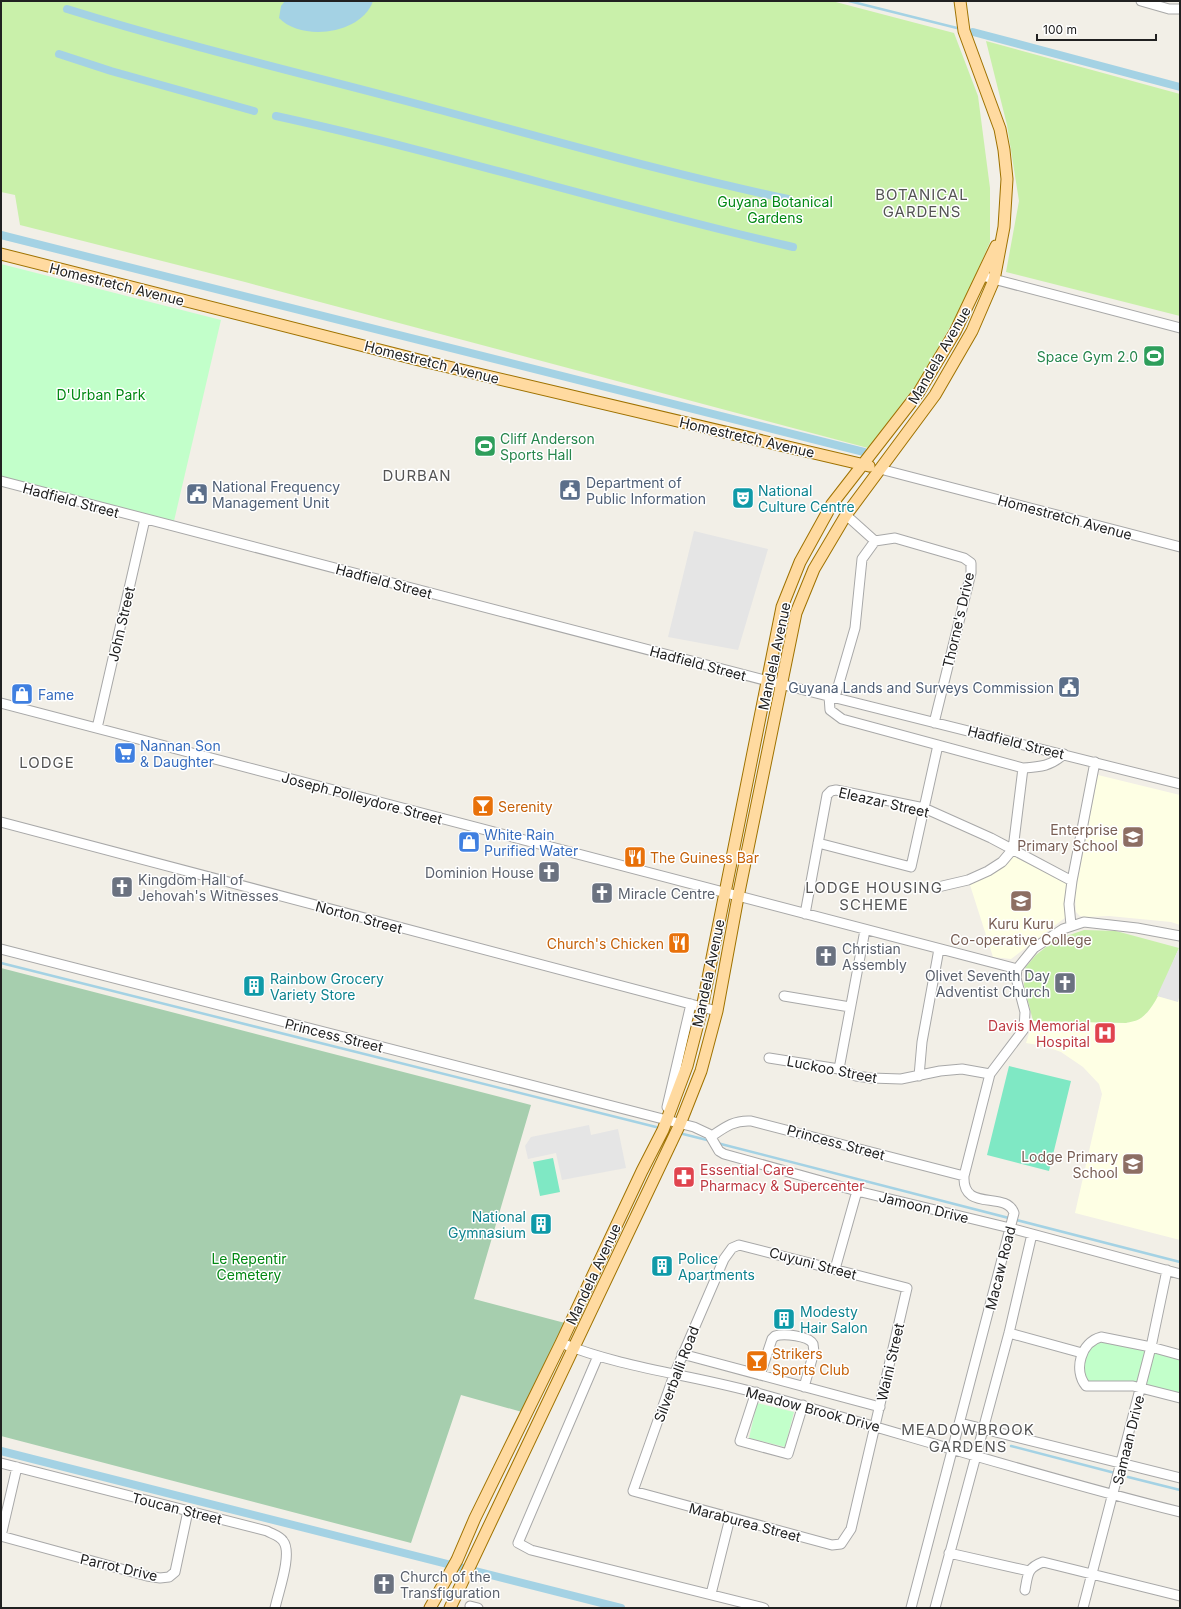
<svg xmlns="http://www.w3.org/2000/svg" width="1181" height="1609" viewBox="0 0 1181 1609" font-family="Inter,sans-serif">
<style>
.education{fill:#feffe4}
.grass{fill:#c9f0aa}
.cemetery{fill:#a6ceae}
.park{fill:#c2ffca}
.pitch{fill:#7fe8c4}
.parking{fill:#e5e5e5}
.water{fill:#a4d2e4}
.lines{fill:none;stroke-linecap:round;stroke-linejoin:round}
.stream{stroke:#a4d2e4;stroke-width:2.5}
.canal{stroke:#a4d2e4;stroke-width:8}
.minor-casing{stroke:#a8a8a8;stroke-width:11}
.major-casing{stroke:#9f7200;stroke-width:13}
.minor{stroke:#fff;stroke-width:9}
.major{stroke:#ffdaa0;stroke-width:11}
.labels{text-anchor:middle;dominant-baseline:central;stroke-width:3;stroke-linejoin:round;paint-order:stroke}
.park-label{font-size:14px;fill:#028813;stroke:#fff}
.street-label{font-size:14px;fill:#212121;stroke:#fff}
.leisure-label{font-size:14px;fill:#27864d;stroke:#fff;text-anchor:end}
.service-label{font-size:14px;fill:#4e5e75;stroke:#fff;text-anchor:start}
.culture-label{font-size:14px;fill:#0d838f;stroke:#fff;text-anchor:start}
.shop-label{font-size:14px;fill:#366cbe;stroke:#fff;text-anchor:start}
.food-label{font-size:14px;fill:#c56008;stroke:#fff;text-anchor:start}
.education-label{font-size:14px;fill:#785e54;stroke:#fff;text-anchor:end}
.worship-label{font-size:14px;fill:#5b616d;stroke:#fff;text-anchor:start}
.health-label{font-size:14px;fill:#be3a42;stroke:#fff;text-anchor:end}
.neighbourhood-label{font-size:15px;letter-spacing:1px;fill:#545454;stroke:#fff}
</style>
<rect width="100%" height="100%" fill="#f2efe7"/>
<path class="education" d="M1098,775l82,20v130l-9,-3 -62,-6 -24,1 -5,-1 -4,-4 -1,-17z
M1013,856l53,27v34l-55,42 -18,-2 -23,-72 38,-21z
M1179,948h1v292l-105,-27 27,-119 -3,-10 -16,-17 -22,-15 -17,-6 -18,-3 7,-22 93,2 13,-4 9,-7 9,-16z"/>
<path class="grass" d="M1,1h831l122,32 24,63 12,92v54l-27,62 -44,77 -51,67 -623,-166 -225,-57 -5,-30 -14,-3z
M986,41l194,53v222l-174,-44 13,-71 -12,-76z
M1084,930l32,1 63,17c-9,19 -21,59 -38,70 -4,3 -11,4 -15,5l-93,-2 -9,-36 1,-17 11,-13 19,-15z"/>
<path class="cemetery" d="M1,968l530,137 -57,194 91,24 -43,89 -61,-17 -50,148 -410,-107z"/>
<path class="park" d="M1,264l220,56 -47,201 -173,-45z
M1097,1340l51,9 -9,36 -51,-3c-10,-20 -4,-26 9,-42z
M1154,1351l26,7v38l-36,-9z
M757,1403l37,9 -9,35 -36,-9z"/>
<path class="pitch" d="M1009,1066l62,15 -22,90 -62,-16z
M553,1158l7,34 -20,4 -7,-34z"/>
<path class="parking" d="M694,531l74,18 -30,101 -70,-13z
M1179,948l1,46 -2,8 -21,-6z
M589,1125l2,10 27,-6 8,39 -64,12 -6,-27 -28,6 -3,-13 6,-9z"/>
<path class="water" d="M285,1h88c-11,33 -71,41 -94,17l2,-12z"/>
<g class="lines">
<path class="stream" d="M849,1l112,28
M1,963l659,165
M679,1133l32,8
M717,1143l463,119
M1011,1446l104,27
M1128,1477l52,13"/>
<path class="canal" d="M67,9c122,38 246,67 369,100 117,31 233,65 352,90
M973,32l207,55
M59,54l52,17 143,40
M276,116c174,38 343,91 517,131
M1,235l863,217
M1,1451l620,157"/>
<g class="minor-casing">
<path id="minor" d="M1141,1l28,8h11
M982,276l198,52
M880,469l300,78
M1,481l767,200 412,103
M846,515l29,26
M829,696l1,14 12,9 181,49c18,-1 28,-2 41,-14
M835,697l20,-69 7,-69 13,-18 20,-3 69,20 7,5v10l-37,150
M1,703l1016,266
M97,728l48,-209
M1,822l716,189
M818,843l93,24 27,-122
M938,887l30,-7 20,-9 14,-9 11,-13 10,-81
M805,914l22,-119 4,-4 5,-1 88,18 67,30 81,43
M1071,925l-2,-21 3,-23 23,-119
M1,949l693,178 15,7 10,17 5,3 133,37 153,37 170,46
M784,996l66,11
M769,1058l70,11 17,7 15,2 30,1 39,-8 22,-2 28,5
M839,1069l26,-139
M919,1076l3,-34 17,-93
M667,1107l24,-103
M712,1136c13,-9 22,-16 39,-15l213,55
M739,1245l168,43 -56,241 -10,15 -9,1 -199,-54 41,-116 50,-116 8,-11z
M835,1269l22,-78
M1009,1333l73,20
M561,1343c64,26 134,32 200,51 140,39 278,83 419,118
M682,1354l198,53
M1180,1355l-29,-8 -50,-10c-20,5 -28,33 -15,49h47l47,12
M598,1356l-80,187 13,7 233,58
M760,1375l12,-36 3,-3c9,-3 34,0 38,8l1,8 -10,35
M756,1392l-16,49 48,13 15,-49
M960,1423l220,55
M1,1463l266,68c5,3 13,5 16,10 10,12 -5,52 -8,67
M1,1536l146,40 13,2 9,-1 6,-5 13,-61
M1,1536l16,-69
M949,1553l80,18
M1025,1590c3,-16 2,-22 18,-28l137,34
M711,1594l19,-76
M470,1606l8,2
M911,1608l103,-395c-8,-23 -52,0 -50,-37l26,-102 34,-45 1,-17 -9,-34 1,-9 17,-21 29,-19 21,-7 53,6 43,8
M935,1608l74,-275 23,-99
M1083,1608l68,-261 16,-77"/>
</g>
<g class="major-casing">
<path id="major" d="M1,254l422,107 446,105
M430,1608l27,-48 18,-42 86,-175 81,-172 21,-41 24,-64 15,-58 80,-401 18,-45 32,-58 87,-112 36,-60 41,-86
M450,1608l230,-484 21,-53 16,-60 21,-114 58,-284 18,-44 32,-54 89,-120 37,-64 22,-51 10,-53 3,-48 -3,-29 -4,-21 -36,-98 -4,-30"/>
</g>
<use href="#minor" class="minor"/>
<use href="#major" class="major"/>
</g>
<defs>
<g id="stadium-square" transform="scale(1.15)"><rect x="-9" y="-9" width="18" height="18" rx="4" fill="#2e9e5b" stroke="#fff"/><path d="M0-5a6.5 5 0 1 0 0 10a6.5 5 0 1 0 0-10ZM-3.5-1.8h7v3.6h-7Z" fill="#fff"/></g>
<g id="civic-square" transform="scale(1.15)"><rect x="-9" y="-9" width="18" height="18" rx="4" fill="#5c6f8a" stroke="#fff"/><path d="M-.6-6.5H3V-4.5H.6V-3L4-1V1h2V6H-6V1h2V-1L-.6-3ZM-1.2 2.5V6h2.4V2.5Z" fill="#fff"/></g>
<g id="theatre-square" transform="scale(1.15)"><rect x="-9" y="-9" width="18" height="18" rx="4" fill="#0f9aa8" stroke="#fff"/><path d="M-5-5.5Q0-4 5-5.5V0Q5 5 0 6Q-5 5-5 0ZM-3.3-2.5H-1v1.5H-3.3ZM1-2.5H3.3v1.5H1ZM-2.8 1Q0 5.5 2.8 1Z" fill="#fff"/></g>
<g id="shop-square" transform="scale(1.15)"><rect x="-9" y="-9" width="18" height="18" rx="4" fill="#3f7fe0" stroke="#fff"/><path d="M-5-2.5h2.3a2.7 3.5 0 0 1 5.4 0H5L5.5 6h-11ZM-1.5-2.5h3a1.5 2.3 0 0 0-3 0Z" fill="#fff"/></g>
<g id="supermarket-square" transform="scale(1.15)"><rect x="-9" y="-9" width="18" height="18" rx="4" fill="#3f7fe0" stroke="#fff"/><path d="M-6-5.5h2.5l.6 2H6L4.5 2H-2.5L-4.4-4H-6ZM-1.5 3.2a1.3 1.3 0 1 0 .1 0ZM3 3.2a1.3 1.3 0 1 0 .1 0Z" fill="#fff"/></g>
<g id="bar-square" transform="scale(1.15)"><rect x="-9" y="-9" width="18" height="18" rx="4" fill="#e8710a" stroke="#fff"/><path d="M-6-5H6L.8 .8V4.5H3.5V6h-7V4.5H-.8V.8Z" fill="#fff"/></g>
<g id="school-square" transform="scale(1.15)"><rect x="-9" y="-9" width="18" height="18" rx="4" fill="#8d6e63" stroke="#fff"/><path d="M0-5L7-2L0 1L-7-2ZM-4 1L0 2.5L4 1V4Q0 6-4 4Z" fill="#fff"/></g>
<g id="restaurant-square" transform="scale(1.15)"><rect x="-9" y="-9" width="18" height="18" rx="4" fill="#e8710a" stroke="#fff"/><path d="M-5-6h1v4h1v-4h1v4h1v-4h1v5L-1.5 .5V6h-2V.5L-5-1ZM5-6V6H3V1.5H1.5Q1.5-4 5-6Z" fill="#fff"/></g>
<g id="church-square" transform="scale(1.15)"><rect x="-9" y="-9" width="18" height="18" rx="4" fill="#6b7280" stroke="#fff"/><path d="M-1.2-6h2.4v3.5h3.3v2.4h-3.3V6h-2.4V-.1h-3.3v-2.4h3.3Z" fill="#fff"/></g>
<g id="building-square" transform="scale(1.15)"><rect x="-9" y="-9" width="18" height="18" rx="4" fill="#0f9aa8" stroke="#fff"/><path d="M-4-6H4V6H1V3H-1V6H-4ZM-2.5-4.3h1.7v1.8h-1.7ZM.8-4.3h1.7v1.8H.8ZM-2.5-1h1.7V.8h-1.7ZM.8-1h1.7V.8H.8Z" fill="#fff"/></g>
<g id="hospital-square" transform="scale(1.15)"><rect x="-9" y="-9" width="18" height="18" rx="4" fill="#e0444e" stroke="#fff"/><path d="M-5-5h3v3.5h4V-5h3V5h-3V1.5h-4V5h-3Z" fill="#fff"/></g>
<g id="pharmacy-square" transform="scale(1.15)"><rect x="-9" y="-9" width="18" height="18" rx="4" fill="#e0444e" stroke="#fff"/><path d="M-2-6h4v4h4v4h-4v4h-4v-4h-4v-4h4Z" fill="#fff"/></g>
</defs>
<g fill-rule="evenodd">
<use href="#stadium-square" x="1154" y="356"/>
<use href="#stadium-square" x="485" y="446"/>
<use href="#civic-square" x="570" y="490"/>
<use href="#civic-square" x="197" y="494"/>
<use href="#theatre-square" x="743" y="498"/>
<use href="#civic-square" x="1069" y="687"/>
<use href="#shop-square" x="22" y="694"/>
<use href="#supermarket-square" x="125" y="753"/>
<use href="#bar-square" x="483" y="806"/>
<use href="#school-square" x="1133" y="837"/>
<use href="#shop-square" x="469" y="842"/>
<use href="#restaurant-square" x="635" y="857"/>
<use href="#church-square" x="549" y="872"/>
<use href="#church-square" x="122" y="887"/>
<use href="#church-square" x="602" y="893"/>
<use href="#school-square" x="1021" y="901"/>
<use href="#restaurant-square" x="679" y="943"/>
<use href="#church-square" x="826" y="956"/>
<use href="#church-square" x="1065" y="983"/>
<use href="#building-square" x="254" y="986"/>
<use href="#hospital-square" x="1105" y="1033"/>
<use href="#school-square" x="1133" y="1164"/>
<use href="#pharmacy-square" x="684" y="1177"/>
<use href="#building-square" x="541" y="1224"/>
<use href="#building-square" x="662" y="1266"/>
<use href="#building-square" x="784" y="1319"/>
<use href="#bar-square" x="757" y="1361"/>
<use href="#church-square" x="384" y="1584"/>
</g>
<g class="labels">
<g class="park-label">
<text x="775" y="201">Guyana Botanical<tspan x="775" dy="16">Gardens</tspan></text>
<text x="101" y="394">D'Urban Park</text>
<text x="249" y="1258">Le Repentir<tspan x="249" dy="16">Cemetery</tspan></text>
</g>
<g class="street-label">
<text transform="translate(117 284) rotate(14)">Homestretch Avenue</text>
<text transform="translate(939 355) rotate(-60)">Mandela Avenue</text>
<text transform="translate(432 362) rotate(14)">Homestretch Avenue</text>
<text transform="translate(747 437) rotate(13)">Homestretch Avenue</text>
<text transform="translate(71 500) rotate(15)">Hadfield Street</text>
<text transform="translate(1065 517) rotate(15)">Homestretch Avenue</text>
<text transform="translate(384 581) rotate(15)">Hadfield Street</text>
<text transform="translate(958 620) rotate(-77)">Thorne's Drive</text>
<text transform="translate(121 624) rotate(-77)">John Street</text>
<text transform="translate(774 656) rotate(-78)">Mandela Avenue</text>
<text transform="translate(698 663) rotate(15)">Hadfield Street</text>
<text transform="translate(1016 742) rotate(14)">Hadfield Street</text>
<text transform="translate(362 798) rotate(15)">Joseph Polleydore Street</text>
<text transform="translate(884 802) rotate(13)">Eleazar Street</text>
<text transform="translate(359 917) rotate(15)">Norton Street</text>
<text transform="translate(708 973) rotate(-78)">Mandela Avenue</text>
<text transform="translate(334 1035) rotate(14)">Princess Street</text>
<text transform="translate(832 1069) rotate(11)">Luckoo Street</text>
<text transform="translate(836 1142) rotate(15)">Princess Street</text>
<text transform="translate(924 1207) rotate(14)">Jamoon Drive</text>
<text transform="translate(813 1263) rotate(15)">Cuyuni Street</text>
<text transform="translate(1000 1268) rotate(-76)">Macaw Road</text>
<text transform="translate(593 1274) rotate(-65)">Mandela Avenue</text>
<text transform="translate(890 1362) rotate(-77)">Waini Street</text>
<text transform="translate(676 1374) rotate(-69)">Silverballi Road</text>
<text transform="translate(813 1409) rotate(15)">Meadow Brook Drive</text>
<text transform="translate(1128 1440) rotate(-76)">Samaan Drive</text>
<text transform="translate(177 1508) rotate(14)">Toucan Street</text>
<text transform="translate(745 1522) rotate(15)">Maraburea Street</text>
<text transform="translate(119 1567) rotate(13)">Parrot Drive</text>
</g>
<g class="leisure-label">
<text x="1138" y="356">Space Gym 2.0</text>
<text x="500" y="438" text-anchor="start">Cliff Anderson<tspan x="500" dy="16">Sports Hall</tspan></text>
</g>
<g class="service-label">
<text x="586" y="482">Department of<tspan x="586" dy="16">Public Information</tspan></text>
<text x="212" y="486">National Frequency<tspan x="212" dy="16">Management Unit</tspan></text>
<text x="1054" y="687" text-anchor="end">Guyana Lands and Surveys Commission</text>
</g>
<g class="culture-label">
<text x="758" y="490">National<tspan x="758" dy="16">Culture Centre</tspan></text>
<text x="270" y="978">Rainbow Grocery<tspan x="270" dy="16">Variety Store</tspan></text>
<text x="526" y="1216" text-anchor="end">National<tspan x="526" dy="16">Gymnasium</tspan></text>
<text x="678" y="1258">Police<tspan x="678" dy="16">Apartments</tspan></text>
<text x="800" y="1311">Modesty<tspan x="800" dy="16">Hair Salon</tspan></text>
</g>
<g class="shop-label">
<text x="38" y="694">Fame</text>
<text x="140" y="745">Nannan Son<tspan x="140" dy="16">&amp; Daughter</tspan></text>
<text x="484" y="834">White Rain<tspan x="484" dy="16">Purified Water</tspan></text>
</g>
<g class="food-label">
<text x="498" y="806">Serenity</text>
<text x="650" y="857">The Guiness Bar</text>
<text x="664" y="943" text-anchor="end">Church's Chicken</text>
<text x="772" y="1353">Strikers<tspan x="772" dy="16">Sports Club</tspan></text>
</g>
<g class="education-label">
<text x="1118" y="829">Enterprise<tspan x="1118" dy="16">Primary School</tspan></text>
<text x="1021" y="923" text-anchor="middle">Kuru Kuru<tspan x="1021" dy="16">Co-operative College</tspan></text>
<text x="1118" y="1156">Lodge Primary<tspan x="1118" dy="16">School</tspan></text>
</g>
<g class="worship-label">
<text x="534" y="872" text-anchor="end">Dominion House</text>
<text x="138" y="879">Kingdom Hall of<tspan x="138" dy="16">Jehovah's Witnesses</tspan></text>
<text x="618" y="893">Miracle Centre</text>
<text x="842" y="948">Christian<tspan x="842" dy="16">Assembly</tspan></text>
<text x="1050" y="975" text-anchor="end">Olivet Seventh Day<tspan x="1050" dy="16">Adventist Church</tspan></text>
<text x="400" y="1576">Church of the<tspan x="400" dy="16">Transfiguration</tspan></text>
</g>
<g class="health-label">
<text x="1090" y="1025">Davis Memorial<tspan x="1090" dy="16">Hospital</tspan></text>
<text x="700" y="1169" text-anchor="start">Essential Care<tspan x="700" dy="16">Pharmacy &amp; Supercenter</tspan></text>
</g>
<g class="neighbourhood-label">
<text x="922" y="194">BOTANICAL<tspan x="922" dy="17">GARDENS</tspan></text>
<text x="417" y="475">DURBAN</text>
<text x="47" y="762">LODGE</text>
<text x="874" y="887">LODGE HOUSING<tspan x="874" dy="17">SCHEME</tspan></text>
<text x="968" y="1429">MEADOWBROOK<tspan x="968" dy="17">GARDENS</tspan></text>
</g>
</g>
<rect width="1181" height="1609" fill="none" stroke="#212121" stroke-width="4"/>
<path d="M1037 34v6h119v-6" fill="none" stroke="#212121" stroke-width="2"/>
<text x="1043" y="34" font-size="12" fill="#212121" stroke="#ffffff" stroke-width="3" paint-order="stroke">100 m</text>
</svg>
